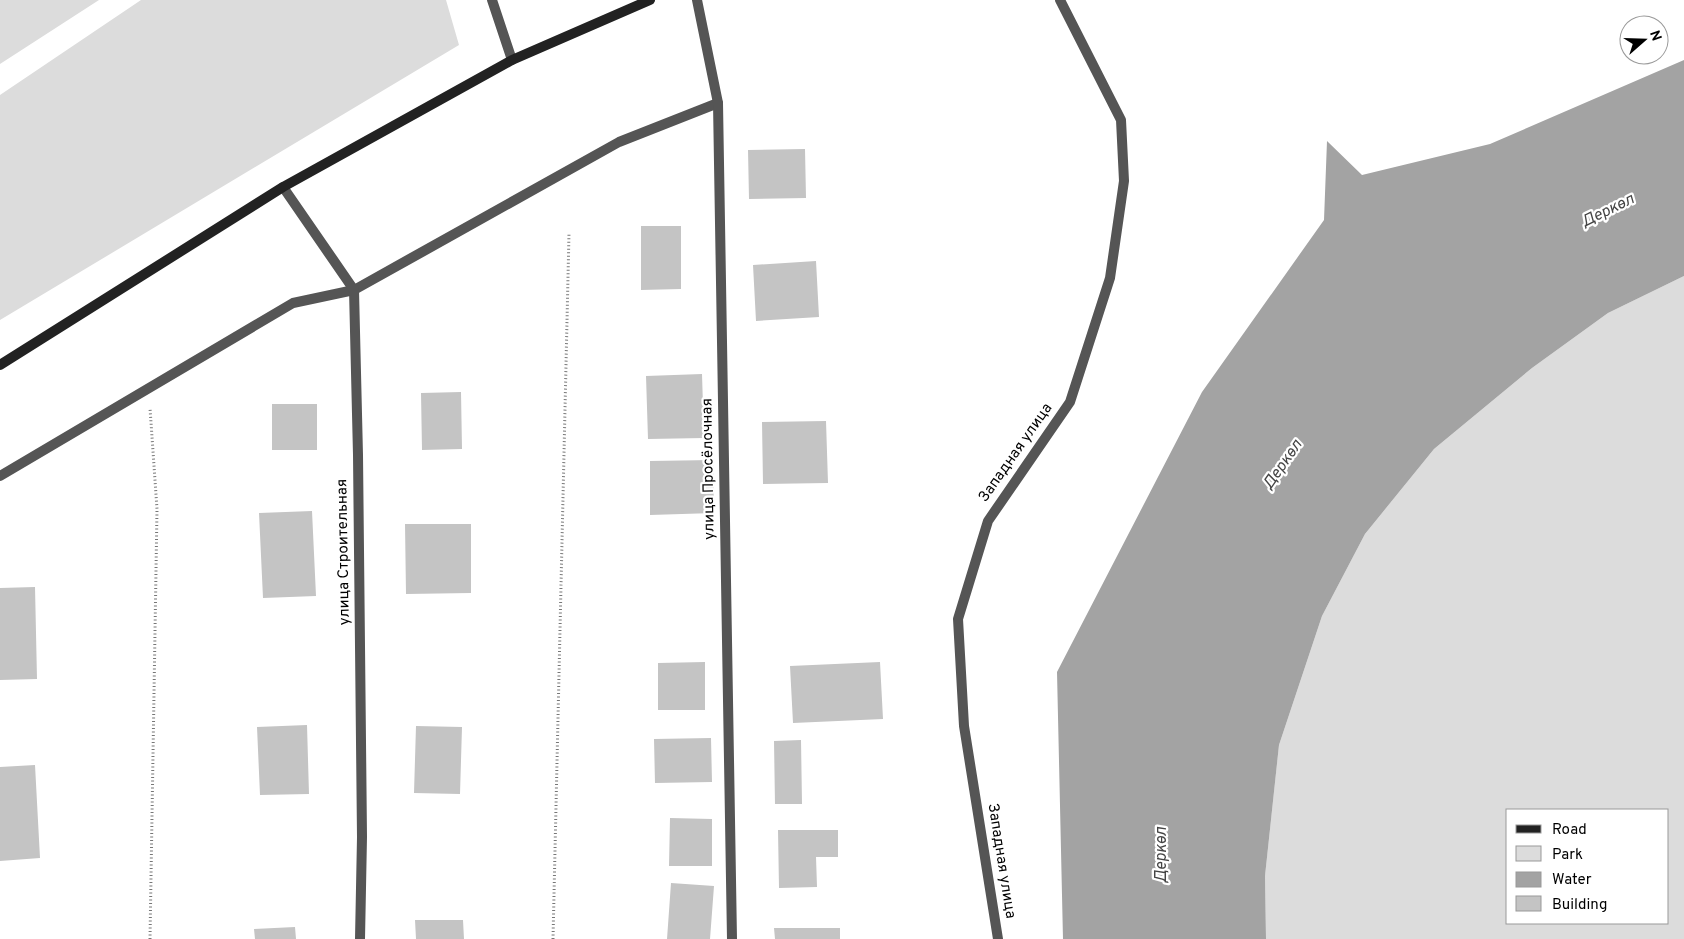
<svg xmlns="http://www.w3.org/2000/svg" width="1684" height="939" viewBox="0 0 1684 939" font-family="Overpass,sans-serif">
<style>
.green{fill:#dcdcdc;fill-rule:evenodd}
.water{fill:#a3a3a3}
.building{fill:#c4c4c4}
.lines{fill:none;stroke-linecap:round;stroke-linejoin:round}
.path{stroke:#777;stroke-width:3;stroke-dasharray:1 2.5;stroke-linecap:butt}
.service{stroke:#555;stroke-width:10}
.minor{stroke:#555;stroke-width:10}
.secondary{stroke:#222;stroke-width:10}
.labels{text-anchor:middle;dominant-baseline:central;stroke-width:4.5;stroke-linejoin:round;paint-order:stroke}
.street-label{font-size:15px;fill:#000;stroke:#fff}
.water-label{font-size:16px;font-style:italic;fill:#444;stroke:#fff}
</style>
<rect width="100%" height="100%" fill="#fff"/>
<path class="green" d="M0,0h99l-99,64z
M141,0h305l13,45 -459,275v-225z
M1684,276v663h-418l-1,-63 14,-131 43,-129 43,-82 69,-85 98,-81 76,-55zM1508,810h160v113h-160z"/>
<path class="water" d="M1684,60v216l-76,37 -76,55 -98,81 -69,85 -43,82 -43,129 -14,131 1,63h-203l-6,-267 145,-280 122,-172 3,-79 35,34 128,-31z"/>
<path class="building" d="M805,149l1,49 -57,1 -1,-49z
M641,226h40v63l-40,1z
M816,261l3,56 -63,4 -3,-56z
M702,374l2,64 -56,1 -2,-63z
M461,392l1,57 -40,1 -1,-57z
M272,404h45v46h-45z
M826,421l2,62 -65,1 -1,-62z
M713,460l1,53 -64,2v-54z
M312,511l4,85 -53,2 -4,-85z
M405,524h66v69l-65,1z
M35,587l2,92 -37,1v-92z
M705,662v48h-47v-47z
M880,662l3,57 -90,4 -3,-57z
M307,725l2,69 -49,1 -3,-68z
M416,726l46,1 -2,67 -46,-1z
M711,738l1,44 -57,1 -1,-44z
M801,740l1,64h-27l-1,-63z
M35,765l5,93 -40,3v-94z
M670,818l42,1v47h-43z
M778,830h60v27h-22l1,30 -38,1z
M671,883l43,3 -4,53h-43z
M415,920h48l1,19h-48z
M295,927l1,12h-41l-1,-10z
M774,928h66v11h-65z"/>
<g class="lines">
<path class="path" d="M150,939l7,-430 -7,-101
M553,939l16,-706"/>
<path class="service" d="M0,476l293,-173 61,-13 265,-148 99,-39"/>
<path class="minor" d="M492,0l20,60
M697,0l21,103 14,836
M283,187l71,103 4,165 4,382 -2,102
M998,939l-34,-213 -6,-107 30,-98 82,-119 40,-124 14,-97 -3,-61 -61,-120"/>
<path class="secondary" d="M0,365l283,-178 229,-127 138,-60"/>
</g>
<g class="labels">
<g class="street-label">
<text transform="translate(1016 453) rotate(-55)">Западная улица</text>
<text transform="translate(709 469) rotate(-91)">улица Просёлочная</text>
<text transform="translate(344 552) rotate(-91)">улица Строительная</text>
<text transform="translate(1001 861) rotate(81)">Западная улица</text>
</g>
<g class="water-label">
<text transform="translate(1608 211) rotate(-26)">Деркөл</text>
<text transform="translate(1283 465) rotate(-55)">Деркөл</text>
<text transform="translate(1162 855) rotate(-90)">Деркөл</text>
</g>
</g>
<rect x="1506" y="809" width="162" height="115" fill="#ffffff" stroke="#999999"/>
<rect x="1516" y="825" width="25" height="8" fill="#222222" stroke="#999999"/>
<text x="1552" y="834" font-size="15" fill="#000000">Road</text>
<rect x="1516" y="846" width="25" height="15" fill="#dcdcdc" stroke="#999999"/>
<text x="1552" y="859" font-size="15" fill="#000000">Park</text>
<rect x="1516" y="872" width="25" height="15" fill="#a3a3a3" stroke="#999999"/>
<text x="1552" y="884" font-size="15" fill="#000000">Water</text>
<rect x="1516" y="896" width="25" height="15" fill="#c4c4c4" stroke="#999999"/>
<text x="1552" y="909" font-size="15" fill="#000000">Building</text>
<g transform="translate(1644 40) rotate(70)"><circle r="24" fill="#ffffff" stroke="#999999"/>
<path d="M0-4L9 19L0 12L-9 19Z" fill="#000000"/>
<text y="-8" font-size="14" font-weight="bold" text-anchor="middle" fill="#000000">N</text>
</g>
</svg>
